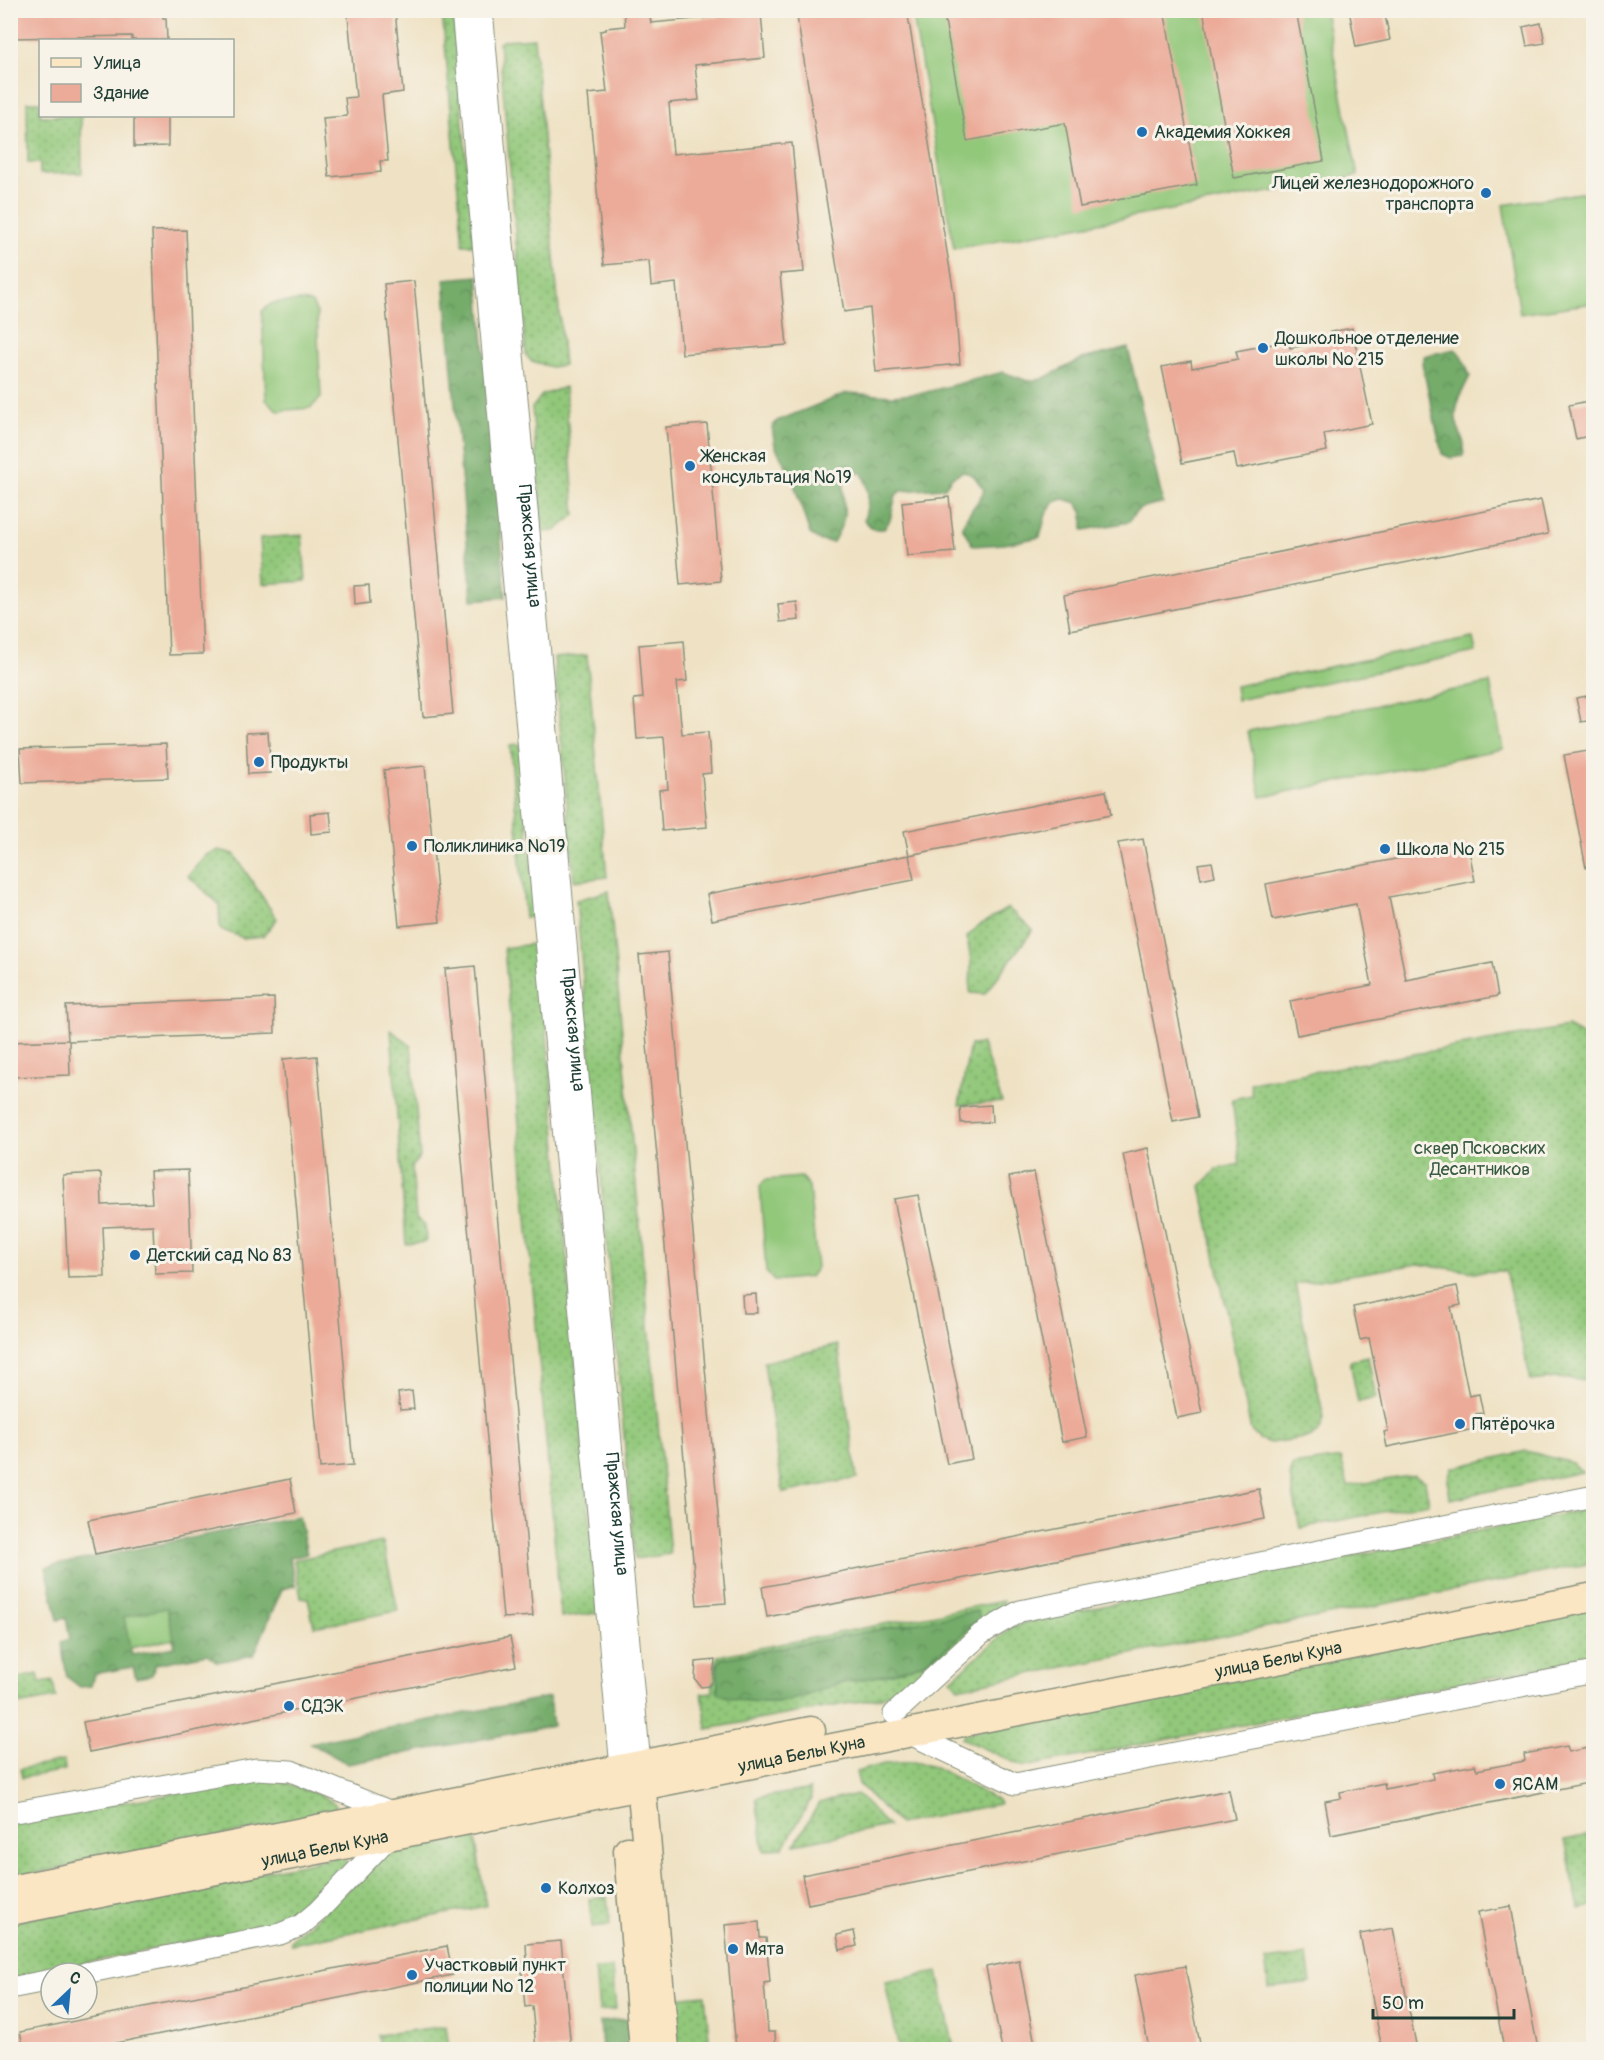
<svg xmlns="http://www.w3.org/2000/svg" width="1604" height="2060" viewBox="0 0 1604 2060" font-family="Pangolin,sans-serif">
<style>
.grass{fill:url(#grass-dots);stroke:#588257;stroke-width:1.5}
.forest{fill:url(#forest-crowns);stroke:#4a744f;stroke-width:1.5;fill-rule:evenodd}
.pitch{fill:#92c87a;stroke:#588257;stroke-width:1.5}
.building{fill:#ecab99}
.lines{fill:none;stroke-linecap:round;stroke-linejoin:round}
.street-casing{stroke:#87907c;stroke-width:23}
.secondary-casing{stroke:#87907c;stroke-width:31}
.street{stroke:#fff;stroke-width:21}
.secondary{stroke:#fbe6c4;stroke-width:28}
.poi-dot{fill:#1f6fb2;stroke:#f7f3e8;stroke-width:2}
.labels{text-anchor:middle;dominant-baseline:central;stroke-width:6;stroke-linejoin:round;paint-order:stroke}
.poi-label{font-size:18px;fill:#1f3d34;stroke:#f7f3e8;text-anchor:start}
.street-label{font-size:18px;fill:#1f3d34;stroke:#f7f3e8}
.park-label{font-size:18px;fill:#365942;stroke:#f7f3e8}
</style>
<defs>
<pattern id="grass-dots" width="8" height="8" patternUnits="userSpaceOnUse" patternTransform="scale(1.5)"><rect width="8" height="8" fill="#92c87a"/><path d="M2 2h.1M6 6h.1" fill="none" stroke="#77a465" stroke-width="1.8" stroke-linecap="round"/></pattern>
<pattern id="forest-crowns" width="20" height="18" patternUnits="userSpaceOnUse" patternTransform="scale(1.5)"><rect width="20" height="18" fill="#75ac6a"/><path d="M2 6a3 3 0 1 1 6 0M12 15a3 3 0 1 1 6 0" fill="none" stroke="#5f8d58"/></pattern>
</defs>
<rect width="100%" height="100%" fill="#f7f3e8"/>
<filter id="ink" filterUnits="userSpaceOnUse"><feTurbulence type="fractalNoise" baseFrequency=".0167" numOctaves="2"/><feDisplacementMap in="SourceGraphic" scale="12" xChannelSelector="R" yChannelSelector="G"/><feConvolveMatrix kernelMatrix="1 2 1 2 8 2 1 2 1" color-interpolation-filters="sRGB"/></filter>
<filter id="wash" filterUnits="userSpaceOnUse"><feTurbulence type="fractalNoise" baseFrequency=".008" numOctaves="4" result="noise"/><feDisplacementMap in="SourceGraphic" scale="24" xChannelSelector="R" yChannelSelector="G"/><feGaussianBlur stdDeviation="1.35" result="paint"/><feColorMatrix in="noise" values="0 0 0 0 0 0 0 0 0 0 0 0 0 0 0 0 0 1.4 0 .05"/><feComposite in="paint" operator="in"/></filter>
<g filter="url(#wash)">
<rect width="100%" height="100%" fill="#efe2c4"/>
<path class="grass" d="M442,11h11l21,234h-11z
M534,38l30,327 -13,2 -20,-6 -5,-6 -27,-312 5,-3z
M27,102h13v14h41l1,57 -42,1v-11h-12z
M565,387l10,128 -20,16 -12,1 -11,-124 10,-13z
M302,535l4,46 -43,3 -3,-46z
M587,655l20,222 -33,4 -20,-223z
M520,744l16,172 -11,2 -15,-173z
M219,850l15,4 43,65 -14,17 -20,2 -23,-9 -1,-25 -31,-28 18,-21z
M609,891l61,663 -35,5 -59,-659z
M1008,908l25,22 -48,64 -15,-1 1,-31 -4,-25 11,-11z
M539,943l59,670 -37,5 -57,-670z
M1567,1027l26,14v340l-37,-3 -25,3 -26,-110 -30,1 -57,-8 -123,20 29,134 -4,12 -9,7 -41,6 -11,-4 -8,-8 -50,-245 16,-17 23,-5 -8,-65 20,-4 -2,-12z
M391,1030l20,16 9,111 -8,9 4,52 9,7 1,17 -20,2z
M982,1044l20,58 -43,3 11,-60z
M838,1345l19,133 -74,15 -19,-131z
M1368,1357l8,41 -18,4 -8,-41z
M1526,1451l47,12 9,9 -132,27 -2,-20 4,-11z
M1341,1458l7,28 67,-11 10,7 4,21 -129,25 -10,-51 3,-12z
M1593,1508v55l-635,125 -7,-9 61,-52 25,-8z
M383,1542l15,69 -84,16 -6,-29 -7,-1 -7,-37z
M1003,1601l2,9 -96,75 -30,13 -172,31 -5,-36 11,-1 -1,-17 6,-19z
M1593,1607v51l-569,109 -63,-29 5,-5z
M38,1674l2,9 13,-2 3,17 -45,8v-26z
M64,1761l1,9 -43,8 -2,-9z
M914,1762l21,5 62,33 2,4 -100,20 -40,-40 -3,-12 28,-8z
M269,1777l56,20 11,8v8l-325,65v-56z
M810,1789l1,10 -27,48 -20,4 -8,-53z
M857,1794l31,32 -93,18 24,-41z
M1593,1834v72l-14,3 -14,-69z
M475,1837l11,69 -195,38v-4l98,-87z
M342,1856l6,7 -48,48 -19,11 -270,57v-57z
M607,1897l3,28 -18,2 -3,-28z
M1307,1955l4,28 -42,5 -4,-28z
M612,1968l4,41 -17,2 -4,-42z
M938,1972l16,77h-55l-14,-67z
M705,1995l5,54h-33l-4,-51z
M446,2026l3,23h-69l-2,-14z"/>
<path class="forest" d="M478,276l28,321 -34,3 -28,-321z
M1128,348l35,155c-16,3 -27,3 -34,19l-46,8v-16l-6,-11 -13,-4 -10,3 -8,12 -6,23 -36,7 -31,2 -11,-19c5,-15 16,-22 22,-37l-10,-14 -11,-5 -11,6 -8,11 -43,3 -5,4 -6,25 -6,9h-11l-9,-9c5,-18 6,-30 -2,-47l-13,-1c-10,15 -4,26 -5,43 0,9 -7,19 -11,27l-12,-1 -11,-7 -19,-59 -16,-29 -3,-19 5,-6 70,-28 46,3 30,-3 80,-21 25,9 14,-2 40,-20z
M1455,349l7,7 8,20c-6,12 -15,28 -14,42 1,14 12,24 7,38l-12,2 -9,-4 -20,-91 2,-7z
M299,1516l8,38 -17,4 5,28 -13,3 -28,66 -37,7 -9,-8 -52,10 -4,11 -16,3 -3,-11 -39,7 -3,12 -11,1 -13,-10 -6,-35 9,-3 -4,-21 -8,2 -12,-53zM167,1609l8,38 -43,8 -8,-38z
M977,1611l3,7c-16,15 -34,33 -54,43 -26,13 -55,16 -84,22 -15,3 -28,11 -43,15 -22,7 -60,5 -81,-5l-1,-26 4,-8z
M549,1697l4,29 -205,38 -38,-21z
M632,2018l3,31h-33l-2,-27z"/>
<path class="pitch" d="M912,11h413l33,165 -404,73z
M1593,191v112l-73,11 -17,-109z
M301,301l11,2 5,10 4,85 -11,10 -32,3 -12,-11 -4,-89 10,-8z
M1473,638l3,14 -239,48 -2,-14z
M1490,683l13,66 -242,48 -13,-66z
M801,1177l8,9 8,81 -7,10 -36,4 -8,-9 -6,-86 5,-6z
M167,1608l7,31 -44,9 -6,-31z"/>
<g id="blocks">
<path class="building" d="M10,10h152l1,8h3l1,22h-35v-4l-122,2z
M353,10h42l8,82 -21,3 6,66h-8l1,11 -52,5 -6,-59 24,-2 -2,-18 11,-1 -8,-81 6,-1z
M649,10l2,13 110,-10 4,45 -70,7 4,35 -30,3 4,51 119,-11 12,129 -24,2 7,71 -105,9 -6,-71 -25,3 -2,-25 -45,4 -16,-171 19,-2 -7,-61 6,-1v-2l19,-2 -1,-14z
M796,10h111l47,284 6,70 -84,8 -6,-64 -26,4z
M943,10h221l33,175 -117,22 -15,-84 -98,18z
M1203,10h93l28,151 -90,17z
M1349,10h35l6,30 -34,7z
M1541,23l4,20 -18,3 -4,-19z
M134,116h34v30l-34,1z
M186,230l17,424 -34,1 -17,-424z
M414,281l39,433 -30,3 -39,-433z
M1352,328l20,96 -48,10 3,17 -90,18 -3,-16 -52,10 -20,-96 29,-6 1,7 46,-9 -2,-8 53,-10 1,7 41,-8 -1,-8z
M1593,400v35l-17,4 -7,-34z
M707,424l14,157 -41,4 -14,-158z
M949,497l6,55 -48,4 -5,-54z
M1541,500l7,34 -478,96 -6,-35z
M369,585l1,18 -15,2 -1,-19z
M797,602l2,18 -19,2 -2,-18z
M684,641l3,40 -10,1 5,52 26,-2 3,41 -9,1 5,53 -45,4 -3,-41 9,-1 -4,-52 -27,2 -3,-40 9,-1 -4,-53z
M1593,695v25l-12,2 -5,-24z
M268,732l3,41 -23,1 -2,-41z
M166,744l2,34 -146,5 -2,-34z
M1588,751l5,26v90l-7,1 -22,-113z
M425,766l15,156 -41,4 -15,-156z
M1106,791l5,24 -202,40 -5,-24z
M330,812l2,20 -21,2 -1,-20z
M1143,839l55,278 -25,5 -55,-279z
M1468,845l7,36 -86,16 17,83 86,-17 6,33 -201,39 -7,-34 82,-16 -16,-81 -83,16 -7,-36z
M909,855l5,25 -202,40 -5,-26z
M1212,862l3,14 -14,3 -3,-15z
M668,952l58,651 -29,2 -58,-650z
M475,966l58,650 -30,2 -58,-649z
M274,998l1,35 -206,8 1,34 -60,2v-35l58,-2 -2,-34z
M317,1056l36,409 -33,3 -37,-409z
M991,1105l1,17 -31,1 -1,-16z
M1148,1148l54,265 -25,5 -54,-264z
M188,1170l4,103 -37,1 -2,-49 -50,2 2,50 -37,1 -5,-103 38,-2 1,32 50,-2 -2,-32z
M1034,1172l53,265 -25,5 -53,-265z
M918,1195l54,264 -25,5 -53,-265z
M1457,1286l4,19 -10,2 18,89 10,-2 4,19 -7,1 3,14 -92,19 -3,-15 4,-1 -19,-93 -9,2 -7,-33z
M756,1294l1,19h-14l-1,-18z
M412,1391l2,18 -14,1 -2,-17z
M290,1479l6,34 -201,41 -7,-34z
M1259,1489l6,30 -498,98 -5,-30z
M510,1637l6,29 -427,86 -6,-30z
M715,1660l-2,21 -4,5 -8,1 -6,-8 1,-17z
M1567,1746l2,6 24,-5v35l-262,53 -6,-34 16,-3 -1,-6 44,-9 1,6 48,-10 -1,-6 43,-8 2,5 48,-9 -1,-7z
M1229,1790l6,29 -427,85 -6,-29z
M1511,1906l13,71 14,72h-34l-26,-137z
M759,1922l1,16h6l4,44 -6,1 4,49h7l1,17h-40l-11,-124z
M1393,1928l14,72 10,49h-35l-22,-115z
M854,1931l3,15 -17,4 -3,-15z
M561,1941l10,108h-35l-4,-43 -7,1 -4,-45 6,-1 -1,-17z
M447,1946l6,29 -367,74h-62l-4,-17z
M1019,1960l17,89h-34l-16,-82z
M1185,1966l16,83h-52l-14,-74z"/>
</g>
</g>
<g filter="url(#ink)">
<use href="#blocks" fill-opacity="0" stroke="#87907c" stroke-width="1.5"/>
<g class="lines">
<g class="street-casing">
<g id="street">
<path d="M462,10l159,1758"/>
<path id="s1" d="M482,10l158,1755"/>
<path d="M894,1714l87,-80 39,-23 574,-115"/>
<path d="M906,1732l109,52 579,-112"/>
<path d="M10,1813l246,-44 35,2 105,43"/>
<path d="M85,1973l195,-39 20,-8 18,-15 71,-74"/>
<path d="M10,1988l41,-8"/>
</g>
</g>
<g class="secondary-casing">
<g id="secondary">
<path d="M640,1770l25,280"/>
<path d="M628,1851l16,199"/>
<path d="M10,1890l801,-159"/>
<path id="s2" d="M10,1911l1584,-314"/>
</g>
</g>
<use href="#street" class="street"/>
<use href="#secondary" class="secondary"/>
</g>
</g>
<g class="poi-dot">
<circle cx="1142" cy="132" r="6"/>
<circle cx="1486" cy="193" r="6"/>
<circle cx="1263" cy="348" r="6"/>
<circle cx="690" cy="466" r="6"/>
<circle cx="259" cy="762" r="6"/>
<circle cx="412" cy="846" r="6"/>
<circle cx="1385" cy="849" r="6"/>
<circle cx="135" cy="1255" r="6"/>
<circle cx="1460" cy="1424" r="6"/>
<circle cx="289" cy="1706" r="6"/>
<circle cx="1500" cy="1784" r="6"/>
<circle cx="546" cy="1888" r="6"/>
<circle cx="733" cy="1949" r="6"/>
<circle cx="412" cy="1975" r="6"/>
</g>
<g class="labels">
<g class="poi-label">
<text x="1154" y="132">Академия Хоккея</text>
<text x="1474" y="183" text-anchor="end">Лицей железнодорожного<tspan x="1474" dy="21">транспорта</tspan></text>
<text x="1275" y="338">Дошкольное отделение<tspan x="1275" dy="21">школы № 215</tspan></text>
<text x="702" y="456">Женская<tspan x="702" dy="21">консультация №19</tspan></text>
<text x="271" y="762">Продукты</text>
<text x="424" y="846">Поликлиника №19</text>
<text x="1397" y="849">Школа № 215</text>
<text x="147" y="1255">Детский сад № 83</text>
<text x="1472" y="1424">Пятёрочка</text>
<text x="301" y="1706">СДЭК</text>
<text x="1512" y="1784">ЯСАМ</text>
<text x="558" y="1888">Колхоз</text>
<text x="745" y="1949">Мята</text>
<text x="424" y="1965">Участковый пункт<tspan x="424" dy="21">полиции № 12</tspan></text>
</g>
<g class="street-label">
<text stroke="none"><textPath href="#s1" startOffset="538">Пражская улица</textPath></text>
<text stroke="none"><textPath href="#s1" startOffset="1024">Пражская улица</textPath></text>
<text stroke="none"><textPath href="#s1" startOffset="1510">Пражская улица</textPath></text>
<text stroke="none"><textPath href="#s2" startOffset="1293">улица Белы Куна</textPath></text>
<text stroke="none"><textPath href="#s2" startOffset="807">улица Белы Куна</textPath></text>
<text stroke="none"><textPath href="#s2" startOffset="321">улица Белы Куна</textPath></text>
</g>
<g class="park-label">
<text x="1480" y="1148">сквер Псковских<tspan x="1480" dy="21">Десантников</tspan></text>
</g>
</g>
<rect width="1604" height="2060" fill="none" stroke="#f7f3e8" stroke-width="36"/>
<rect x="39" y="39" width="195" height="78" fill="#f7f3e8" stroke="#a1aaa0" stroke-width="1.5"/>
<rect x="51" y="58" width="30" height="9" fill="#fbe6c4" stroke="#a1aaa0" stroke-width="1.5"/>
<text x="93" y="69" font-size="18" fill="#1f3d34">Улица</text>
<rect x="51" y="84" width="30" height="18" fill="#ecab99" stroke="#a1aaa0" stroke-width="1.5"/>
<text x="93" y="99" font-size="18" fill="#1f3d34">Здание</text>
<g transform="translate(69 1991) rotate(26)"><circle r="28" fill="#f7f3e8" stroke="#a1aaa0" stroke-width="1.5"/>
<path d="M0-4.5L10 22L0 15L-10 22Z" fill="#1f6fb2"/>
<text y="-9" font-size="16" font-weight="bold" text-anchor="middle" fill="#1f3d34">С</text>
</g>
<path d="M1373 2009v9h141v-9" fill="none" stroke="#1f3d34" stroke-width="3"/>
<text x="1382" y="2009" font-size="18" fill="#1f3d34" stroke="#f7f3e8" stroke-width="4.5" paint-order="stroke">50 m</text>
</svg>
